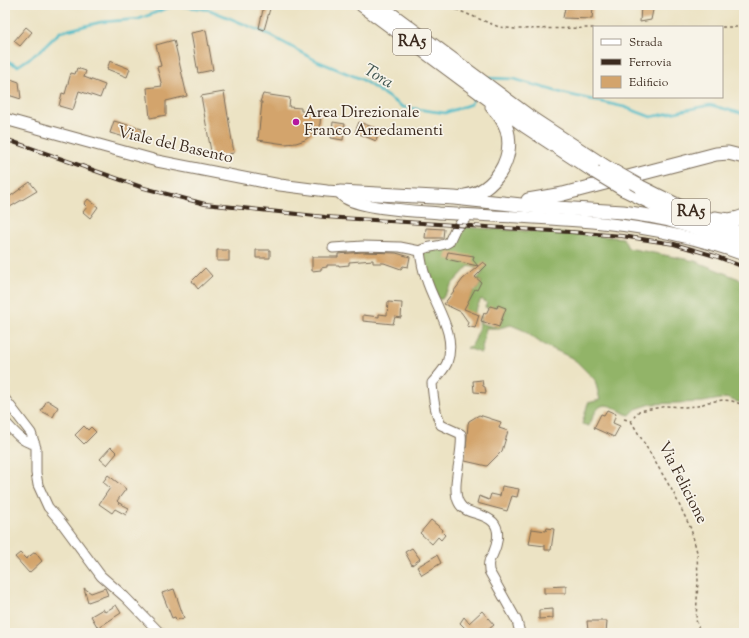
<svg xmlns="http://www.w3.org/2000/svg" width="749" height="638" viewBox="0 0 749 638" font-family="'Sorts Mill Goudy',serif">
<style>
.forest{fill:#92b468;stroke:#666f43}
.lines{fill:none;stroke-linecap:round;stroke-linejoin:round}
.stream{stroke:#4ebbc8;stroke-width:2.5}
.building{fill:#d3a46c}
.minor-casing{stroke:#796b58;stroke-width:11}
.major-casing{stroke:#796b58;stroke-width:13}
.highway-casing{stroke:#796b58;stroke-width:15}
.path{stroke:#796b58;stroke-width:1.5;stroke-dasharray:3 3;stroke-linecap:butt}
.minor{stroke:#fff;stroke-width:9}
.major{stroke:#fff;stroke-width:11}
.highway{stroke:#fff;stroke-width:13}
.rail-casing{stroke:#3b2a1e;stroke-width:4}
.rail{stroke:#f7f3e8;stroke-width:2.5;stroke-dasharray:8;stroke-linecap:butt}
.highway-bridge-casing{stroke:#796b58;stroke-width:15;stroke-linecap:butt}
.highway-bridge{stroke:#fff;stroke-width:13}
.poi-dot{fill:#b5179e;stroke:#f7f3e8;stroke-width:1.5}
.labels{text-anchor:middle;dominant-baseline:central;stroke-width:3.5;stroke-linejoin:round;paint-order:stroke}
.shield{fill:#f7f3e8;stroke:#73665b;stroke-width:1}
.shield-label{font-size:15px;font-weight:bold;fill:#3b2a1e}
.poi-label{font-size:16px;fill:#3b2a1e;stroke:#f7f3e8;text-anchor:start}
.street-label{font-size:16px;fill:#3b2a1e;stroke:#f7f3e8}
.water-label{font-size:17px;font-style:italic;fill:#415651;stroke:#f7f3e8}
</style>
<rect width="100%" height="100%" fill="#f7f3e8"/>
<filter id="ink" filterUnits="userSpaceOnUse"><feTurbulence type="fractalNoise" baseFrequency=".025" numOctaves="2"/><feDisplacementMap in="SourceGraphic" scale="8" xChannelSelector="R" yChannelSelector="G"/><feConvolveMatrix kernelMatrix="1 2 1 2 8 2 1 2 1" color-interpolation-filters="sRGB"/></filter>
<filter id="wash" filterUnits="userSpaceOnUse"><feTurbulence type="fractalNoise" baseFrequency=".012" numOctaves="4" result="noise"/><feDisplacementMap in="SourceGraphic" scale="16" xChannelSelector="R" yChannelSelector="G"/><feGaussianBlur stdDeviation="0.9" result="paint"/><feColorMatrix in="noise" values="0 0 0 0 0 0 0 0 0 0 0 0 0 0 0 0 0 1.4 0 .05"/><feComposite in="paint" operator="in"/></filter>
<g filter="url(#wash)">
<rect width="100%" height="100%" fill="#ece3c4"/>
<path class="forest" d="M460,227l117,7 46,4 5,10 67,13 49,20v123l-18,-6 -23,4 -52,2 -15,5 -6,6c-6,-1 -9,-4 -15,-7 -17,-9 -20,5 -26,18l-7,-2 6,-21 12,-3 -5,-20 -19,-19 -6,-4 -28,-13 -19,-14 -12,-5 -12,3h-13l-5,25 -14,-5c11,-4 11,-23 14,-32l-1,7 14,4 2,-6 6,1 3,-14 -10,-2v1l-5,2 -5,-2 2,-4 -6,-4 -7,14 -10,1 -3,-2 13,-21h2l6,-9 -5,-3 6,-7 -5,-4 -9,-2 -18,19 -9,14h-4l-17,-48 23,-3z"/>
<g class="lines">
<path class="stream" d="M5,60l13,6 22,-15 20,-19 41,-10 38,-3 36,-14 35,5 58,24 49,27 44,18 42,28 42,6 26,-9 4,-10
M486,78l28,1 48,14 62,14 27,10 59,-12 34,9"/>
</g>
<g id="blocks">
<path class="building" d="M264,5h7l-7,25 -5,-2z
M641,5h13l-3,15 -11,2z
M593,7l-1,12 -29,-1 2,-10z
M26,27l6,5 -12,14 -6,-5z
M206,30l7,40 -15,3 -7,-40z
M174,40l13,56 -21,5v14l-16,3 -3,-30 15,-2 -5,-19 4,-1 -5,-21z
M110,61l20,8 -3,8 -20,-8z
M77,68l9,3 -2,6 21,8 -5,13 -21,-7 -6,19 -14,-4 3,-13 3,1 6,-21 4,1z
M5,77l14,5 2,17 -16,-5z
M224,92l10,61 -22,4 -11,-61z
M263,94l27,4 -1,9 12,1v3l20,2 -1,11 -4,7 -11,9 -9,3 -11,1 -27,-4 4,-38h-2z
M114,121l28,8 -3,12 -29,-8z
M333,122l12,2 -2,16 -12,-2z
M359,122l21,8 -4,11 -21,-9z
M30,182l7,9 -27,16 -5,-7z
M88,199l10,8 -8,11 -7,-6 4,-5 -3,-3z
M426,228l18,1 -1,9h-18z
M217,250h12v11h-12z
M256,250h14v8h-14z
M363,252l33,1 14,4 -2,10 -5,-1 -2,3 -17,-6h-11v-3l-24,2v3l-10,1v-1h-12v2l-6,1v2l-9,1v-14h26v-3z
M448,252l26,4 -1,4 5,6 -32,-7z
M483,262l4,3 -12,12 6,5 -4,8 -2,-1 -11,20 15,6 -4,13 -8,-2 1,-4 -7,-10 -17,-8 19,-25z
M205,268l7,8 -14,13 -6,-8z
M388,302l14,1 -1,15 -6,-1 -2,7 -30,-3v-6l16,2v-3l8,1z
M498,305l8,3 -7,19 -18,-6 3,-8 2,1 4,-8 7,2z
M482,380l1,6 2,1 1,6 -12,-1 -1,-11z
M47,400l11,7 -5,10 -12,-6z
M607,410l9,4 -3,9 7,3 -6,11 -20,-9 7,-14 3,1z
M479,415l22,7 -2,6 9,3 -6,20 -15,15 -22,-5 3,-37 1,-3z
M84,426l4,4 3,-3 5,5 -12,12 -9,-9z
M111,447l6,6 -10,12 -7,-6z
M108,475l18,14 -9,12 2,2 10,5 -3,7 -11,-6 -3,4 -13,-9 11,-16 -7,-6z
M502,486l17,3 -2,8 -5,-1 -5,15 -30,-8 2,-7 10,4 2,-6 9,2z
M431,520l12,10 -1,2 3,3 -4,5 -3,-3 -6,7 -12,-11z
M547,528l7,1 -3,21h-6v-4l-16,-2 3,-15 14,2z
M412,548l8,11 -8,6 -7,-13z
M35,552l7,9 -13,12 -14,-16 5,-4 6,6z
M437,555l4,8 -19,12 -5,-8z
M566,586v7h-22v-6z
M84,588l7,5 14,-5 3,7 -20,7z
M174,589l10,29 -8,2 -1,-3 -3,1 -10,-25z
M116,605l5,8 -23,15 -7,-12 12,-7 2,3z
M553,609v9l-14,1v-9z
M482,611l12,14 -10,8h-14l-10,-10 4,-6 5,6z
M587,621h20l-1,12h-12v-2h-6z"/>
</g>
</g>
<g filter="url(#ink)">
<use href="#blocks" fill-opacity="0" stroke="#796b58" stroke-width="1"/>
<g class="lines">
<g class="minor-casing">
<path id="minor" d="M469,215l-14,14 -6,13c-9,6 -23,3 -29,9 1,9 3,19 6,27 8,28 32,55 21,85 -3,7 -10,14 -15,20 1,14 3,30 9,42l20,9c3,18 -11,53 -2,69 6,12 25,9 34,19 8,8 4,23 0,32 -1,3 -4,5 -4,8 -1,3 0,6 0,9l28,50 3,12
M333,248l30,-2 37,1 20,4
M5,399l26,34 5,15v25l2,12 10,22 13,15 40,54 24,21 35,36
M5,422c9,9 17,21 30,22"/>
</g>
<g class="major-casing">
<path id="major" d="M5,119l152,42 123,24 47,6 13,1c2,3 3,5 6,6 19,11 70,13 93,15 54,3 109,5 163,10 49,5 96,15 142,32"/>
</g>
<g class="highway-casing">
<path id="highway" d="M362,5l163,121 70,46
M379,5l155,115 72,47
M639,186l40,20 65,29
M623,189l57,28
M340,192l114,6 86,9 83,5 26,4 20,4 47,14
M465,196c29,-4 50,-37 42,-66 -3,-9 -8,-16 -15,-23
M528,200l35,-6 153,-40 12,-1 16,4
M715,218c11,2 18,3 29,-2
M709,231l35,15"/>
</g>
<path class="path" d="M445,5l54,22 16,2 79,-1
M722,27h22
M624,419l7,2 8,-10 28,-5 18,1 13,-1 10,-4 15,-2 9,1 12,4
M631,421l42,71 18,37 6,23 1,28 -2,40 4,13"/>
<use href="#minor" class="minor"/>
<use href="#major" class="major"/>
<use href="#highway" class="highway"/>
<g class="rail-casing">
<path id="rail" d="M5,139l139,49 61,16 120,13 245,15 52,4 52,8 41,12 29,11"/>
</g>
<use href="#rail" class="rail"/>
<g class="highway-bridge-casing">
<path id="highway-bridge" d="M606,167l33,19
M595,172l28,17"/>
</g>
<use href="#highway-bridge" class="highway-bridge"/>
</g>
</g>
<circle class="poi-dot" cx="296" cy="122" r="4"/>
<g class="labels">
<g class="shield">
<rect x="393" y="29" width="38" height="26" rx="3"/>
<rect x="672" y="199" width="38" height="26" rx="3"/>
</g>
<g class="shield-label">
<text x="412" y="42">RA5</text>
<text x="691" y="212">RA5</text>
</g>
<g class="poi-label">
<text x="304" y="113">Area Direzionale<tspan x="304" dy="18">Franco Arredamenti</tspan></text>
</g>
<g class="street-label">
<text transform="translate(175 146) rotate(13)">Viale del Basento</text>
<text transform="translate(682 483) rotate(63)">Via Felicione</text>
</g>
<g class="water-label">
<text transform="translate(378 77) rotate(31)">Tora</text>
</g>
</g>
<rect width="749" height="638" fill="none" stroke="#f7f3e8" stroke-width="20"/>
<rect x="593" y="26" width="130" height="72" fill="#f7f3e8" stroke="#aca397"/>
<rect x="601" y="39" width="20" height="6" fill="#ffffff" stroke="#aca397"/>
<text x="629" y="46" font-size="12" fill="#3b2a1e">Strada</text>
<rect x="601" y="59" width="20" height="6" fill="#3b2a1e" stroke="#aca397"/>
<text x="629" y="66" font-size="12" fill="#3b2a1e">Ferrovia</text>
<rect x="601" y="76" width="20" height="12" fill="#d3a46c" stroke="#aca397"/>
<text x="629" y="86" font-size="12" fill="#3b2a1e">Edificio</text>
</svg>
